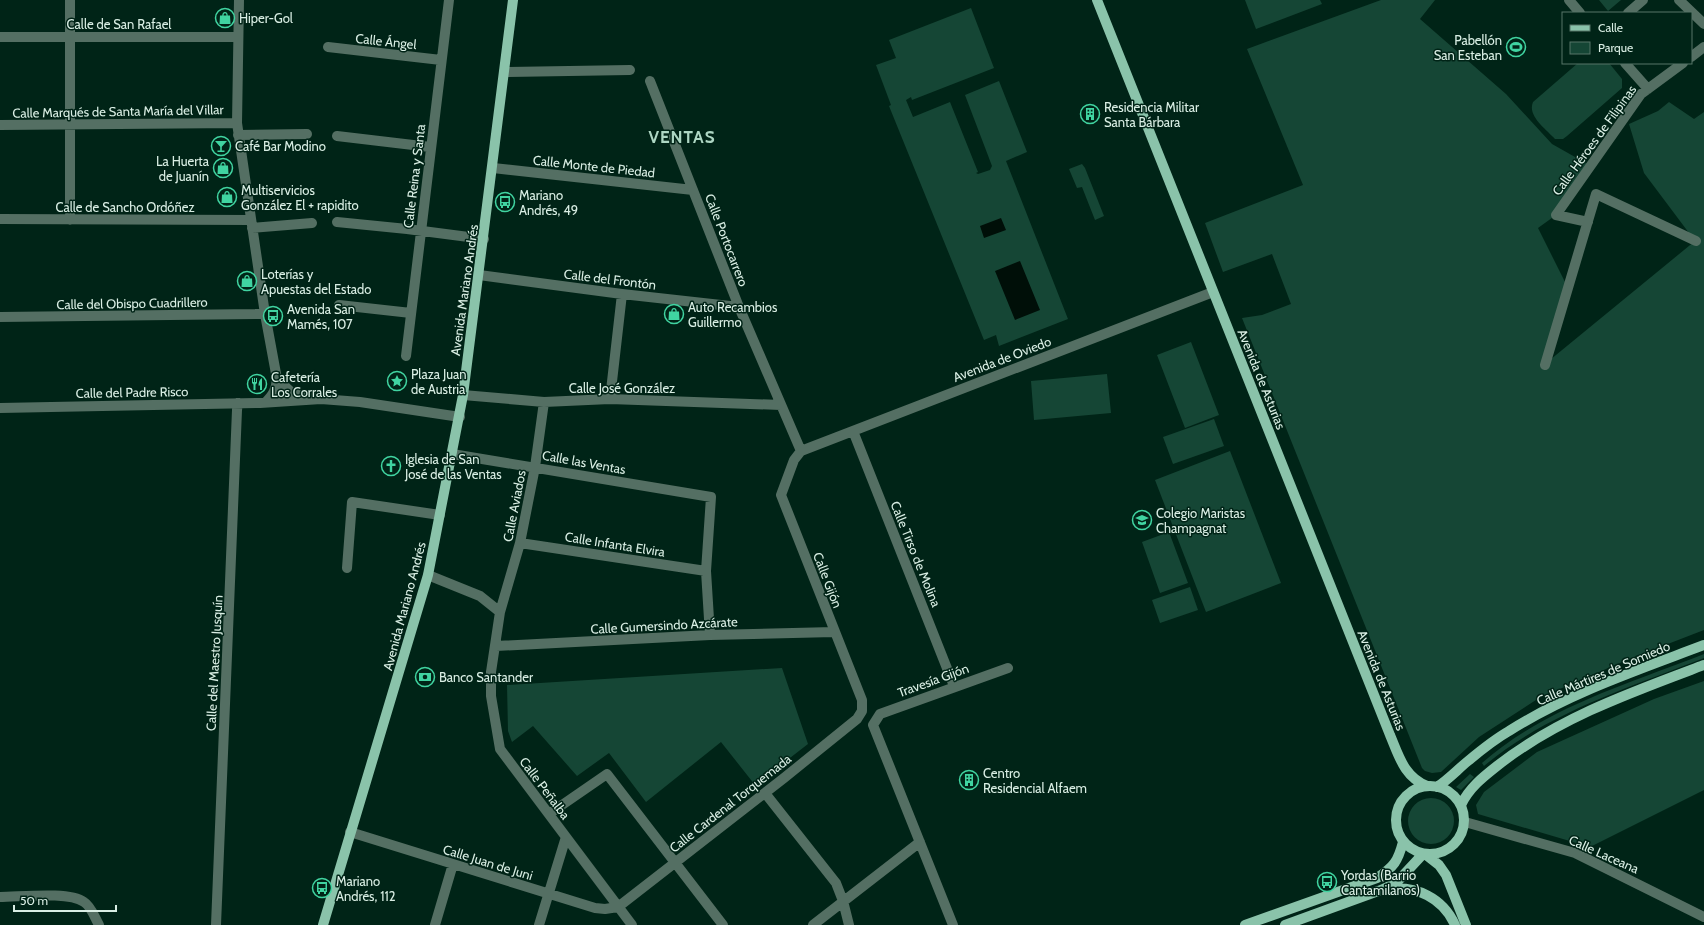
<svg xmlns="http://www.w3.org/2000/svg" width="1704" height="925" viewBox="0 0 1704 925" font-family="Cabin,sans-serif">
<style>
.green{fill:#154635}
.water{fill:#000f08}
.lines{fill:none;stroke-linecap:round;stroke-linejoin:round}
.minor{stroke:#546f63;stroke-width:10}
.major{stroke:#8ac3aa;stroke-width:10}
.labels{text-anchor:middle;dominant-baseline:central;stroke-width:3;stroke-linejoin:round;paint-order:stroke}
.poi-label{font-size:13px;fill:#d9eee4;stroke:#002417;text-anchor:start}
.street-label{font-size:13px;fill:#d9eee4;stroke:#002417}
.district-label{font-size:17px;font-weight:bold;letter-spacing:1px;fill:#add6c3;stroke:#002417}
</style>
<rect width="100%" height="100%" fill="#002417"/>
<path class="green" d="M1245,0h75l2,4 -66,25z
M1381,0h54l-15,19 86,75 46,50 39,22 -35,49 -18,13 30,60 -23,76 150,-123 -51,-68 -15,-49 29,-13 11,-9 25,17 10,-7v518l-75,29 -90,39 -60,39 -38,35 -9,1 -7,-2 -3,-3 -180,-450 20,-3 29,-11 -19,-50 -49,18 -18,-49 98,-38 -56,-136z
M1599,0h22l-13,11z
M971,8l23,60 -82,32 -1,-3 -5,3 7,17 37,-15 28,70 -2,1 2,1 12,-4 2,-4 -27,-71 34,-14 28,71 -21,9 62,158 -69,27 -3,-11 -12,5 -95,-234 2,-1 -15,-40 20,-7 -7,-18z
M1578,63h31l13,16v9l-55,48 -4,3h-8c-9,-10 -28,-23 -22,-37z
M1082,164l3,4 19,48 -9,4 -13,-33 -5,1 -8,-19z
M1191,342l28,73 -34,13 -28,-73z
M1107,374l4,39 -77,7 -3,-39z
M1214,419l10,27 -51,18 -10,-27z
M1230,451l51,132 -75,29 -51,-132z
M1169,532l19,51 -28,10 -18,-51z
M1190,587l8,23 -38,13 -8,-23z
M1704,654v4c-76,30 -157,55 -220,108l-2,-3c62,-55 146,-79 222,-109z
M782,668l26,76 -53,41 -34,-43 -75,60 -37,-49 -32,23 -44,-50 -21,16 -4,-11 -1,-46z
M1704,681v109l-114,57 -112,-33 -2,-9 8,-13 53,-40 117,-53z
M1470,774l4,3 -13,13 -5,-3z
M1408 821a23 23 0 1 1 46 0a23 23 0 1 1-46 0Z"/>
<path class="water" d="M1001,218l5,12 -22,8 -4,-12z
M1020,261l20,49 -25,10 -20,-49z"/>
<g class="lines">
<path class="minor" d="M239,0l-2,123 28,191 12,65c-1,11 -4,16 -12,24
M1569,0l11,13
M1679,0l25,24
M1628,13l15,-13
M0,37h238
M328,47l113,13
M1691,57l13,-10
M1625,63l23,26
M504,72l126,-2
M650,81l89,226 62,144
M0,125l237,-2
M238,135l69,-1
M337,136l93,11
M493,168l200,22
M0,219l251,1
M70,220v-220
M337,222l70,7 77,10
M1588,222l-32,-7 85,-121 42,-31
M252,228l60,-5
M479,275l143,19 117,13
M339,305l72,8
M0,317l265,-3
M406,356l43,-356
M1545,365l51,-171 100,47
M277,379l14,13 11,4 19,3 39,3 100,15
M463,395l81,7 66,-3 171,6
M610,399l12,-105
M0,408l260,-5 61,-4
M853,431l101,255
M801,451l412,-159
M452,454l259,43 -5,74 4,64
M520,543l186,28
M347,568l5,-66 88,13
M428,575l52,21 20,16 -9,60v24l9,53 132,176
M500,612l20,-69 15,-76 9,-65
M496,646l214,-11 124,-3
M765,793l71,90 7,18 6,24
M549,814l58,-40 116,151
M1465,822l110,31 129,64
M350,832l245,76 10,1 13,-2 166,-129 73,-59 5,-8v-11l-81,-205 13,-35 7,-9
M0,897c20,0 69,-6 84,5 7,4 11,16 15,23
M216,925l21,-515 1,-7
M435,925l18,-61
M539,925l27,-88
M813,925l107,-83
M953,925l-80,-200 7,-11 128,-46"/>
<path class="major" d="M1097,0l293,735c9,21 14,42 37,51
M1396 820a34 34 0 1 1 68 0a34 34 0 1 1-68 0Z
M1437,787c12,-8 20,-17 31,-26 12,-10 27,-22 41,-30 60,-38 129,-61 195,-86
M1461,805c8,-17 22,-28 36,-39 61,-48 135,-74 207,-101
M1425,854l14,11 7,10 20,50
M1387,889c29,-4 56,9 68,36
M323,925l105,-350 35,-180 50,-395
M1245,925l132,-47c17,-11 21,-17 26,-36
M1285,925l96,-35 15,-7 27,-29"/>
</g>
<defs>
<g id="shop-ring" transform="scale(1)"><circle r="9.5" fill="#002417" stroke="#40d4a1" stroke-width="1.5"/><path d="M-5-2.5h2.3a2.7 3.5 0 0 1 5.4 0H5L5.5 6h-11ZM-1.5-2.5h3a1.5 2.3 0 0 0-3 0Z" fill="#40d4a1"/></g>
<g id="stadium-ring" transform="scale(1)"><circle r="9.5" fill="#002417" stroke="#40d4a1" stroke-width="1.5"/><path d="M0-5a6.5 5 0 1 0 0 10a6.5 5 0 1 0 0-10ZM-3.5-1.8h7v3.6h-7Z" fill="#40d4a1"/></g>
<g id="building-ring" transform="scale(1)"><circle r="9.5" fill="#002417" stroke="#40d4a1" stroke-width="1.5"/><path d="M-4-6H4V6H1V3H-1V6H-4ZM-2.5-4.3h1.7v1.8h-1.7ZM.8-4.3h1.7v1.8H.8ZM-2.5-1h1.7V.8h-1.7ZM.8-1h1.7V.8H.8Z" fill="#40d4a1"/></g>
<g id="bar-ring" transform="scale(1)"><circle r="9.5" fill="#002417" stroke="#40d4a1" stroke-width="1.5"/><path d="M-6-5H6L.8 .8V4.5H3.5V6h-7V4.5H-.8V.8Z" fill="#40d4a1"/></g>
<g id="bus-ring" transform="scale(1)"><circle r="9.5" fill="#002417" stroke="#40d4a1" stroke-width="1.5"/><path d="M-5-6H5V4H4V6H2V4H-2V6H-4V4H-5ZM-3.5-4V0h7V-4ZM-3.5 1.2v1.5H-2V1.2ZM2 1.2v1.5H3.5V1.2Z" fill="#40d4a1"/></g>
<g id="sight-ring" transform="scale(1)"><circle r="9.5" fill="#002417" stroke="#40d4a1" stroke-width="1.5"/><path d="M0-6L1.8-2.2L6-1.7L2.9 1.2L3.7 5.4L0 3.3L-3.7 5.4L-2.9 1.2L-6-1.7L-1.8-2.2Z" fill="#40d4a1"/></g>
<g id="restaurant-ring" transform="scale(1)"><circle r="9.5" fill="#002417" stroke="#40d4a1" stroke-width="1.5"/><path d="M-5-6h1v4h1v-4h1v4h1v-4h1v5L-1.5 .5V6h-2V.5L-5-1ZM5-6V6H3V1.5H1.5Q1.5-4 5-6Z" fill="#40d4a1"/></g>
<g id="church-ring" transform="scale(1)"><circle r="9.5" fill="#002417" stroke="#40d4a1" stroke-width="1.5"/><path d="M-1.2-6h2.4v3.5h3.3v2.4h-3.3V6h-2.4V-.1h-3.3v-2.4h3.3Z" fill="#40d4a1"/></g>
<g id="school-ring" transform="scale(1)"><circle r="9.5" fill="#002417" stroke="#40d4a1" stroke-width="1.5"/><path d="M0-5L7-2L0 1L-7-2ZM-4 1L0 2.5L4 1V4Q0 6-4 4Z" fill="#40d4a1"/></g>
<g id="bank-ring" transform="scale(1)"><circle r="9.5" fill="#002417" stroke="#40d4a1" stroke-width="1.5"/><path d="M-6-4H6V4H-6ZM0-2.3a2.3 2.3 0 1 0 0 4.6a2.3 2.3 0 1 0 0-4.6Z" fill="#40d4a1"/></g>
</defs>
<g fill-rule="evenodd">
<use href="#shop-ring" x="225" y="18"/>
<use href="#stadium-ring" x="1516" y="47"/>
<use href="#building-ring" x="1090" y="114"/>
<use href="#bar-ring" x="221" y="146"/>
<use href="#shop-ring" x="223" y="168"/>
<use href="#shop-ring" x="227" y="197"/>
<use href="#bus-ring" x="505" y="202"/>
<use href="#shop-ring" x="247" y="281"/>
<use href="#shop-ring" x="674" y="314"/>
<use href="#bus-ring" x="273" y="316"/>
<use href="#sight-ring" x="397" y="381"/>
<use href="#restaurant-ring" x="257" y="384"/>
<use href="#church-ring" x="391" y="466"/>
<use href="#school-ring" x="1142" y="520"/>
<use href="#bank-ring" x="425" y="677"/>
<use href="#building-ring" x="969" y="780"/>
<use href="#bus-ring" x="1327" y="882"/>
<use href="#bus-ring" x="322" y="888"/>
</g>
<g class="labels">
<g class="poi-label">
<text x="239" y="18">Hiper-Gol</text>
<text x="1502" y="40" text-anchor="end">Pabellón<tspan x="1502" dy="15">San Esteban</tspan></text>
<text x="1104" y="107">Residencia Militar<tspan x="1104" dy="15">Santa Bárbara</tspan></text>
<text x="235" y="146">Café Bar Modino</text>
<text x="209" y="161" text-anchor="end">La Huerta<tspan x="209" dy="15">de Juanín</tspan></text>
<text x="241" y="190">Multiservicios<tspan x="241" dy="15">González El + rapidito</tspan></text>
<text x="519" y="195">Mariano<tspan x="519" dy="15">Andrés, 49</tspan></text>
<text x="261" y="274">Loterías y<tspan x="261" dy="15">Apuestas del Estado</tspan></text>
<text x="688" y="307">Auto Recambios<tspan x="688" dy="15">Guillermo</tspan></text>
<text x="287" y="309">Avenida San<tspan x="287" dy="15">Mamés, 107</tspan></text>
<text x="411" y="374">Plaza Juan<tspan x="411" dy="15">de Austria</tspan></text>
<text x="271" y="377">Cafetería<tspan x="271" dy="15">Los Corrales</tspan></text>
<text x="405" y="459">Iglesia de San<tspan x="405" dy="15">José de las Ventas</tspan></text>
<text x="1156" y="513">Colegio Maristas<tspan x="1156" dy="15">Champagnat</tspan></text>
<text x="439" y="677">Banco Santander</text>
<text x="983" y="773">Centro<tspan x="983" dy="15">Residencial Alfaem</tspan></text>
<text x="1341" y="875">Yordas (Barrio<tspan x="1341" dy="15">Cantamilanos)</tspan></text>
<text x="336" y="881">Mariano<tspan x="336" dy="15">Andrés, 112</tspan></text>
</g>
<g class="street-label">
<text x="119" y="24">Calle de San Rafael</text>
<text transform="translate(386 41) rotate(6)">Calle Ángel</text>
<text transform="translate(118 111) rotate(-1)">Calle Marqués de Santa María del Villar</text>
<text transform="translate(1594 140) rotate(-54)">Calle Héroes de Filipinas</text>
<text transform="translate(594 166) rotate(6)">Calle Monte de Piedad</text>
<text transform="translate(414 176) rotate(-83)">Calle Reina y Santa</text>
<text x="125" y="207">Calle de Sancho Ordóñez</text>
<text transform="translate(727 240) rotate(69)">Calle Portocarrero</text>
<text transform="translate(610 279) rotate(7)">Calle del Frontón</text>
<text transform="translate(464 290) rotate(-82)">Avenida Mariano Andrés</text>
<text transform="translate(132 303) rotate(-1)">Calle del Obispo Cuadrillero</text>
<text transform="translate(1002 359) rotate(-21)">Avenida de Oviedo</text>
<text transform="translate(1262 379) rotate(68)">Avenida de Asturias</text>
<text x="622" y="388">Calle José González</text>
<text transform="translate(132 392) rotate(-1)">Calle del Padre Risco</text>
<text transform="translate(584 462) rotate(10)">Calle las Ventas</text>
<text transform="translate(514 506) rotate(-79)">Calle Aviados</text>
<text transform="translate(615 544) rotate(9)">Calle Infanta Elvira</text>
<text transform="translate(916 554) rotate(68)">Calle Tirso de Molina</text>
<text transform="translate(828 580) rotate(69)">Calle Gijón</text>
<text transform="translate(404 606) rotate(-75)">Avenida Mariano Andrés</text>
<text transform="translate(664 625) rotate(-3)">Calle Gumersindo Azcárate</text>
<text transform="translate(214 663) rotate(-87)">Calle del Maestro Jusquín</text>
<text transform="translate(1603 673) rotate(-23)">Calle Mártires de Somiedo</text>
<text transform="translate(933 680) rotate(-20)">Travesía Gijón</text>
<text transform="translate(1382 680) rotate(68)">Avenida de Asturias</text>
<text transform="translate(545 788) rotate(53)">Calle Peñalba</text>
<text transform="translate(730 803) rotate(-38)">Calle Cardenal Torquemada</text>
<text transform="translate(1604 854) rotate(24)">Calle Laceana</text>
<text transform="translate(488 862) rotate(17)">Calle Juan de Juni</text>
</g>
<g class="district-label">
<text x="682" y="137">VENTAS</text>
</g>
</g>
<rect x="1562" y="12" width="130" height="52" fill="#002417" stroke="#577569"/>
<rect x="1570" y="25" width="20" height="6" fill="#8ac3aa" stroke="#577569"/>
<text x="1598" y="32" font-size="12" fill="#d9eee4">Calle</text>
<rect x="1570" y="42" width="20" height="12" fill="#154635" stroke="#577569"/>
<text x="1598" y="52" font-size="12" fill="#d9eee4">Parque</text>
<path d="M14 905v6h102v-6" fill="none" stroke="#d9eee4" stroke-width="2"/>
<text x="20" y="905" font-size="12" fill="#d9eee4" stroke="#002417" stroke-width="3" paint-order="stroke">50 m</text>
</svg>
